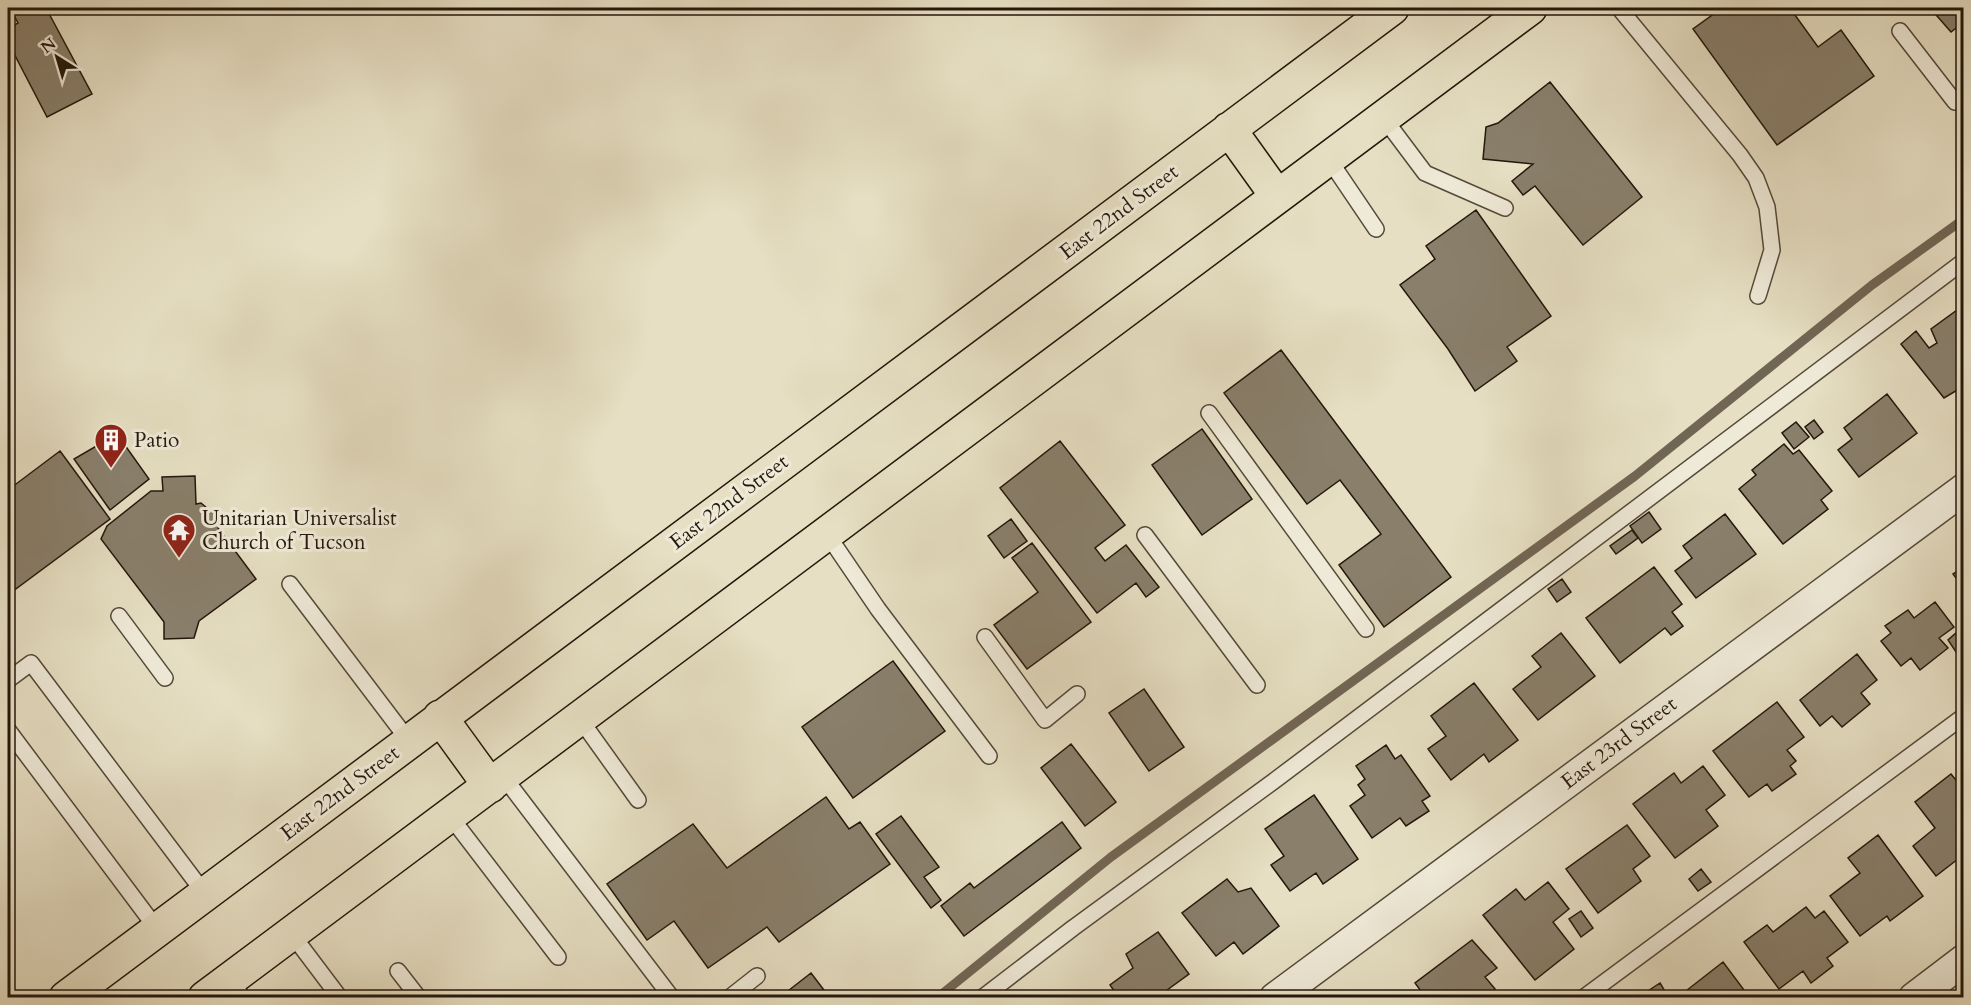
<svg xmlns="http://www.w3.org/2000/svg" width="1971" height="1005" viewBox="0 0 1971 1005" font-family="Cardo,serif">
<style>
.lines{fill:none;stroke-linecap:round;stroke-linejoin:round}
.stream{stroke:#716654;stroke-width:9}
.building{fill:#897f6b;stroke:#24170b;stroke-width:1.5}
.service-casing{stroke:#544939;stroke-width:18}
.minor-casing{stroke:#544939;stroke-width:33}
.primary-casing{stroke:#24170b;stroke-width:36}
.service{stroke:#efead8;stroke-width:15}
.minor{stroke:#efead8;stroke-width:30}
.primary{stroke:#e6dfc3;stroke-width:33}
.labels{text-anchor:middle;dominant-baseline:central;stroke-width:6;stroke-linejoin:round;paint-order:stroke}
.street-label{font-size:21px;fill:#24170b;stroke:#efead8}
.poi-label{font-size:21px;fill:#24170b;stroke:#efead8;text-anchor:start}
</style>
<rect width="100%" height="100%" fill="#e6dfc3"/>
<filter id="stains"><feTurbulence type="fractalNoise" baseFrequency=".00333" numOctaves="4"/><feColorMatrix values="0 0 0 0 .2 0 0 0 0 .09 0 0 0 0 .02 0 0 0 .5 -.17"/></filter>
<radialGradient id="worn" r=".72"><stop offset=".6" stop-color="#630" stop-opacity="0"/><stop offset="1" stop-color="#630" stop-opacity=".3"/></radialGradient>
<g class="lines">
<path class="stream" d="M937,998l174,-141 524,-381 237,-191 92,-66"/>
</g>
<path class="building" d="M10,8h36l46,86 -45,23 -39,-75v-13l10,-6z
M1722,8h68l28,39 23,-17 33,46 -97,69 -84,-116z
M1930,8h34v14l-13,10z
M1550,82l92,115 -59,48 -48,-59 -12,9 -11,-14 21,-17 -50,-5 3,-32 12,-4z
M1476,210l75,106 -44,31 10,14 -42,30 -27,-42 -48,-64 35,-26 -9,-13z
M1964,305v81l-20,12 -43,-54 15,-13 13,17 8,-5 -6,-14z
M1281,350l170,227 -67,50 -45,-62 42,-31 -41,-54 -33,24 -83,-111z
M1887,394l30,39 -58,44 -21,-27 14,-11 -8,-11z
M1814,420l9,12 -9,7 -9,-12z
M1796,422l13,15 -15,12 -12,-16z
M1202,429l50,70 -50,36 -50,-70z
M117,434l32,45 -39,31 -36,-51z
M1060,441l65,84 -30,23 10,13 21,-16 33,42 -13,10 -10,-14 -39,30 -97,-125z
M1784,444l9,10 6,-4 33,41 -11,9 7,9 -45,35 -44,-55 17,-14 -4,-5z
M60,451l50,68 -101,75 -1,-104z
M195,476l1,28 5,-1 19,16 -2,9 38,51 -57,42 -5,17 -30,1v-17l-63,-83 6,-13 44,-35h12l-1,-14z
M1649,512l12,17 -19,14 -12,-17z
M1725,514l31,40 -60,44 -21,-27 17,-13 -9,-12z
M1011,519l16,22 -23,17 -16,-22z
M1632,530l6,8 -22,16 -6,-8z
M1032,543l59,79 -64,47 -33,-44 44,-33 -26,-34z
M1654,567l28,37 -10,8 11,14 -12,9 -6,-7 -45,35 -34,-45z
M1964,567v22l-11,-15z
M1562,579l9,13 -14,10 -9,-13z
M1935,602l19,25 -15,11 9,10 -28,22 -9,-12 -10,8 -20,-25 10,-8 -6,-7 23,-16 6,8z
M1561,633l34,43 -57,44 -25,-31 28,-22 -9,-11z
M1956,633l8,13 -8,6 -8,-12z
M1857,654l20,26 -16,13 9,11 -28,23 -10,-11 -12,10 -20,-26z
M893,661l52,70 -92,67 -51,-71z
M1474,683l44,57 -29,22 -5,-8 -33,26 -23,-31 18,-13 -15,-20z
M1144,689l40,58 -35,24 -40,-58z
M1777,702l27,35 -17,13 9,11 -6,5 6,8 -24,17 -5,-7 -18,13 -36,-46z
M1071,744l45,58 -31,24 -44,-58z
M1386,745l9,14 6,-4 29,41 -8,5 7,10 -23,15 -6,-8 -28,20 -22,-32 15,-11 -7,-10 7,-6 -9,-13z
M1703,766l22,29 -19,15 12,16 -43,32 -42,-54 41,-31 7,10z
M1951,774l13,16v74l-2,1 -4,-6 -22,17 -23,-30 22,-18 -20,-26z
M1314,795l44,64 -35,25 -7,-11 -26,18 -19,-26 13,-9 -19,-27z
M826,797l23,32 11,-7 30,42 -111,78 -12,-15 -59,41 -34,-47 -27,19 -40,-56 86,-60 34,44z
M901,816l38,51 -15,10 17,23 -10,8 -55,-74z
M1062,822l19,26 -117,88 -23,-30 29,-23 4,5z
M1627,825l23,31 -17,13 8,12 -43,32 -32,-44z
M1878,835l45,61 -33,25 -3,-5 -27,20 -30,-40 30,-23 -12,-15z
M1701,869l10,13 -13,9 -9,-12z
M1227,879l11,13 13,-4 28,38 -36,28 -9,-12 -18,14 -34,-43z
M1548,882l21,27 -16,13 21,27 -39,31 -52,-65 33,-26 9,11z
M1806,907l9,11 9,-7 24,31 -21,16 6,8 -22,17 -8,-12 -24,18 -35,-47 23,-17 6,7z
M1581,911l12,17 -12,9 -12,-18z
M1158,932l31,42 -33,24h-37l-9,-13 23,-17 -7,-14z
M1472,940l25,28 -12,9 10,12 -11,9h-58l-11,-15z
M1723,962l27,36h-73z
M811,973l19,25h-51z
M1660,983l9,15h-16l-5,-7z"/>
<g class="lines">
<g class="service-casing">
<path id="service" d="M1619,8l121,147 16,23 11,29 5,43 -14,46
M1900,31l55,71
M1383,117l42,56 80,35
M1328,158l48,71
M1209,413l157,216
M827,534l51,75 111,147
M1145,535l112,150
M290,584l119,157
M119,616l46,62
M985,637l60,83 32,-26
M8,680l23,-17 174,231
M580,719l58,81
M8,730l149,199
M503,776l169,222
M450,816l108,141
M291,933l49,65
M398,971l21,27
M230,980l13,18
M729,998l28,-22
M982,998l91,-70 201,-147 690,-520
M1583,998l381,-282"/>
</g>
<g class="minor-casing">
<path id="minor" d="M1275,998l689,-509
M1914,998l50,-38"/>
</g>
<g class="primary-casing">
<path id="primary" d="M1229,129l48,67
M440,717l50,69
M66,998l1326,-990
M205,998l1325,-990"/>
</g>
<use href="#service" class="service"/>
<use href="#minor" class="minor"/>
<use href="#primary" class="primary"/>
</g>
<defs>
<g id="building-pin" transform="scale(1.725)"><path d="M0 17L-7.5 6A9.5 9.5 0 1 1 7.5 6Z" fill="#8f2418" stroke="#efead8"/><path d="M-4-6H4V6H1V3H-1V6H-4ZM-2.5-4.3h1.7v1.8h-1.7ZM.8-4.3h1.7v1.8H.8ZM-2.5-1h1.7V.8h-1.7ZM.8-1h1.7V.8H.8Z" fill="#fff"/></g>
<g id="temple-pin" transform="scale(1.725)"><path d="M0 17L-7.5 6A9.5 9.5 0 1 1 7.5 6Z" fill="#8f2418" stroke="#efead8"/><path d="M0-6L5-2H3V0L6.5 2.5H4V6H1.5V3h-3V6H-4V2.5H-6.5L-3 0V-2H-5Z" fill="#fff"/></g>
</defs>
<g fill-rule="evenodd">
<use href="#building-pin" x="111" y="440"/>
<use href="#temple-pin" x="179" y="530"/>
</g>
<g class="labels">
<g class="street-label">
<text transform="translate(1119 212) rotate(-37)">East 22nd Street</text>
<text transform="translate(729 502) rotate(-37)">East 22nd Street</text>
<text transform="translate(1619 743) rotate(-37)">East 23rd Street</text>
<text transform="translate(340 793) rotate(-37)">East 22nd Street</text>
</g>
<g class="poi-label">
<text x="134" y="440">Patio</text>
<text x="202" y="518">Unitarian Universalist<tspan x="202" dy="24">Church of Tucson</tspan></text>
</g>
</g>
<rect width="1971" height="1005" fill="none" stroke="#e6dfc3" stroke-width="30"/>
<rect x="9" y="9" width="1953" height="987" fill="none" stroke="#24170b" stroke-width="3"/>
<rect x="15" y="15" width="1941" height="975" fill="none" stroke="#24170b" stroke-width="1.5"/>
<g transform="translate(57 57) rotate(323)" stroke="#efead8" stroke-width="4.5" paint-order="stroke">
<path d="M0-4.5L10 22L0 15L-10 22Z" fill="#24170b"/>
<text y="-9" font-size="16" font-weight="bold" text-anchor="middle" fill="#24170b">N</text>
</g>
<rect width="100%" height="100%" filter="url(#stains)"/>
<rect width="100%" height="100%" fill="url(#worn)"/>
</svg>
